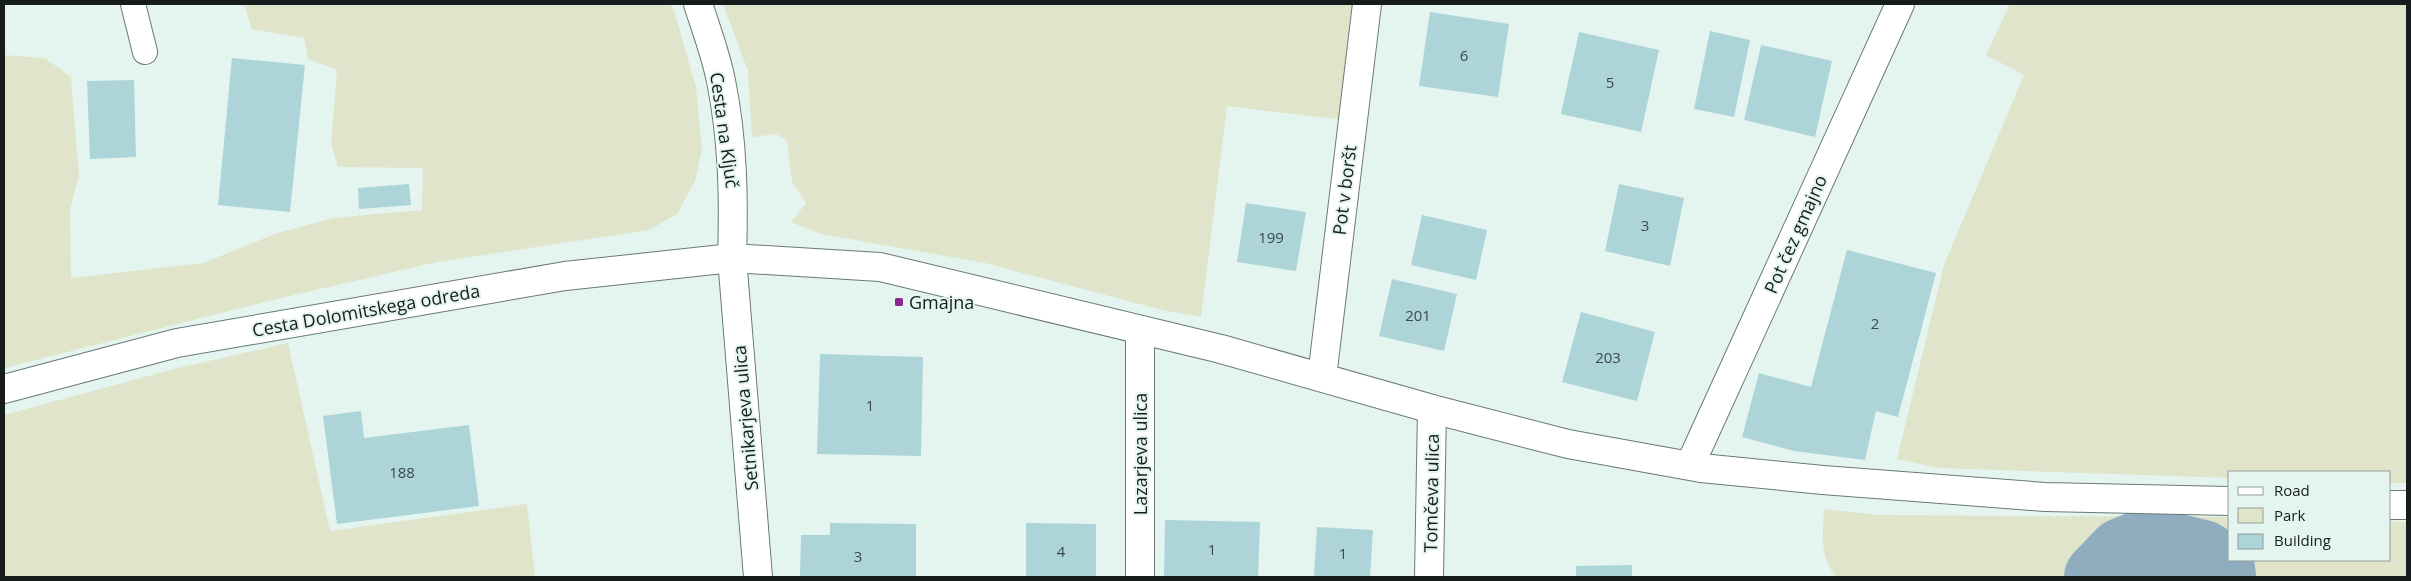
<svg xmlns="http://www.w3.org/2000/svg" width="2411" height="581" viewBox="0 0 2411 581" font-family="'Open Sans',sans-serif">
<style>
.green{fill:#dfe4ca}
.lines{fill:none;stroke-linecap:round;stroke-linejoin:round}
.river{stroke:#90adc0;stroke-width:70}
.building{fill:#acd4d9}
.service-casing{stroke:#6a7975;stroke-width:26}
.minor-casing{stroke:#6a7975;stroke-width:30}
.tertiary-casing{stroke:#6a7975;stroke-width:30}
.service{stroke:#fff;stroke-width:24}
.minor{stroke:#fff;stroke-width:28}
.tertiary{stroke:#fff;stroke-width:28}
.poi-dot{fill:#8c2990;stroke:#e4f5f0;stroke-width:2}
.labels{text-anchor:middle;dominant-baseline:central;stroke-width:4;stroke-linejoin:round;paint-order:stroke}
.number-label{font-size:15px;fill:#3c4a4a}
.street-label{font-size:18px;fill:#161c1b;stroke:#e4f5f0}
.poi-label{font-size:18px;fill:#161c1b;stroke:#e4f5f0;text-anchor:start}
</style>
<rect width="100%" height="100%" fill="#e4f5f0"/>
<path class="green" d="M244,4h426l5,10 21,73 6,63 -7,31 -18,33 -28,16 -212,32 -160,37 -273,69v-313l41,3 26,19 8,98 -9,35 1,68 132,-15 72,-29 58,-16 89,-8 1,-42 -85,-1 -7,-24 6,-73 -29,-11 -4,-21 -52,-9z
M723,4h635l-14,116 -117,-14 -26,211 -39,-7 -177,-47 -164,-29 -30,-12 15,-19 -14,-21 -5,-41 -11,-7 -24,3 -4,-66z
M2010,4h397v479h-17v-11h-160v6l-292,-10 -41,-9 47,-194 80,-190 -38,-20z
M288,343l42,188 197,-27 8,73h-531v-162l170,-46z
M1824,509l54,6 352,2v43h160v-39l17,1v55h-570c-18,-18 -14,-43 -13,-68z"/>
<g class="lines">
<path class="river" d="M2099,577l23,-24 27,-11 54,13 17,13 1,9"/>
</g>
<path class="building" d="M1430,12l79,12 -11,73 -79,-11z
M1710,31l40,9 -16,77 -40,-8z
M1579,32l80,18 -18,82 -80,-18z
M1761,45l71,16 -17,76 -71,-17z
M232,58l73,7 -15,147 -72,-7z
M134,80l2,77 -46,2 -3,-78z
M409,184l2,21 -52,4 -1,-21z
M1619,184l65,14 -14,68 -65,-15z
M1246,203l60,9 -10,59 -59,-9z
M1422,215l65,15 -11,50 -65,-15z
M1847,250l89,23 -38,144 -22,-6 -11,49 -71,-9 -52,-14 17,-64 52,14z
M1392,279l65,15 -13,57 -65,-15z
M1581,312l74,20 -18,69 -75,-19z
M820,354l103,3 -2,99 -104,-2z
M361,411l3,27 105,-13 10,81 -142,18 -14,-108z
M1165,520l95,2 -2,55h-94z
M830,523l86,1v53h-116l1,-42h29z
M1026,523l70,1v53h-70z
M1317,527l56,3 -3,47h-56z
M1632,565v12h-56v-11z"/>
<g class="lines">
<g class="service-casing">
<path id="service" d="M133,4l12,48"/>
</g>
<g class="minor-casing">
<path id="minor" d="M732,258l26,319
M1140,330v247
M1322,377l45,-373
M1429,577l3,-168"/>
</g>
<g class="tertiary-casing">
<path id="tertiary" d="M698,4c8,25 18,51 23,77 12,59 13,118 11,177
M4,389l173,-46 388,-67 167,-18 148,9 341,82 211,60 136,35 133,24 122,12 222,17 185,4
M1690,465l210,-461
M2390,505h17"/>
</g>
<use href="#service" class="service"/>
<use href="#minor" class="minor"/>
<use href="#tertiary" class="tertiary"/>
</g>
<rect class="poi-dot" x="894" y="297" width="10" height="10" rx="2.5"/>
<g class="labels">
<g class="number-label">
<text x="1464" y="55">6</text>
<text x="1610" y="82">5</text>
<text x="1645" y="225">3</text>
<text x="1271" y="237">199</text>
<text x="1418" y="315">201</text>
<text x="1875" y="323">2</text>
<text x="1608" y="357">203</text>
<text x="870" y="405">1</text>
<text x="402" y="472">188</text>
<text x="1212" y="549">1</text>
<text x="1061" y="551">4</text>
<text x="1343" y="553">1</text>
<text x="858" y="556">3</text>
</g>
<g class="street-label">
<text transform="translate(725 130) rotate(82)">Cesta na Ključ</text>
<text transform="translate(1344 190) rotate(-83)">Pot v boršt</text>
<text transform="translate(1795 234) rotate(-66)">Pot čez gmajno</text>
<text transform="translate(366 310) rotate(-10)">Cesta Dolomitskega odreda</text>
<text transform="translate(745 418) rotate(-95)">Setnikarjeva ulica</text>
<text transform="translate(1140 454) rotate(-90)">Lazarjeva ulica</text>
<text transform="translate(1431 493) rotate(-89)">Tomčeva ulica</text>
</g>
<g class="poi-label">
<text x="909" y="302">Gmajna</text>
</g>
</g>
<rect width="2411" height="581" fill="none" stroke="#161c1b" stroke-width="10"/>
<rect x="2228" y="471" width="162" height="90" fill="#e4f5f0" stroke="#929e9b"/>
<rect x="2238" y="487" width="25" height="8" fill="#ffffff" stroke="#929e9b"/>
<text x="2274" y="496" font-size="15" fill="#161c1b">Road</text>
<rect x="2238" y="508" width="25" height="15" fill="#dfe4ca" stroke="#929e9b"/>
<text x="2274" y="521" font-size="15" fill="#161c1b">Park</text>
<rect x="2238" y="534" width="25" height="15" fill="#acd4d9" stroke="#929e9b"/>
<text x="2274" y="546" font-size="15" fill="#161c1b">Building</text>
</svg>
